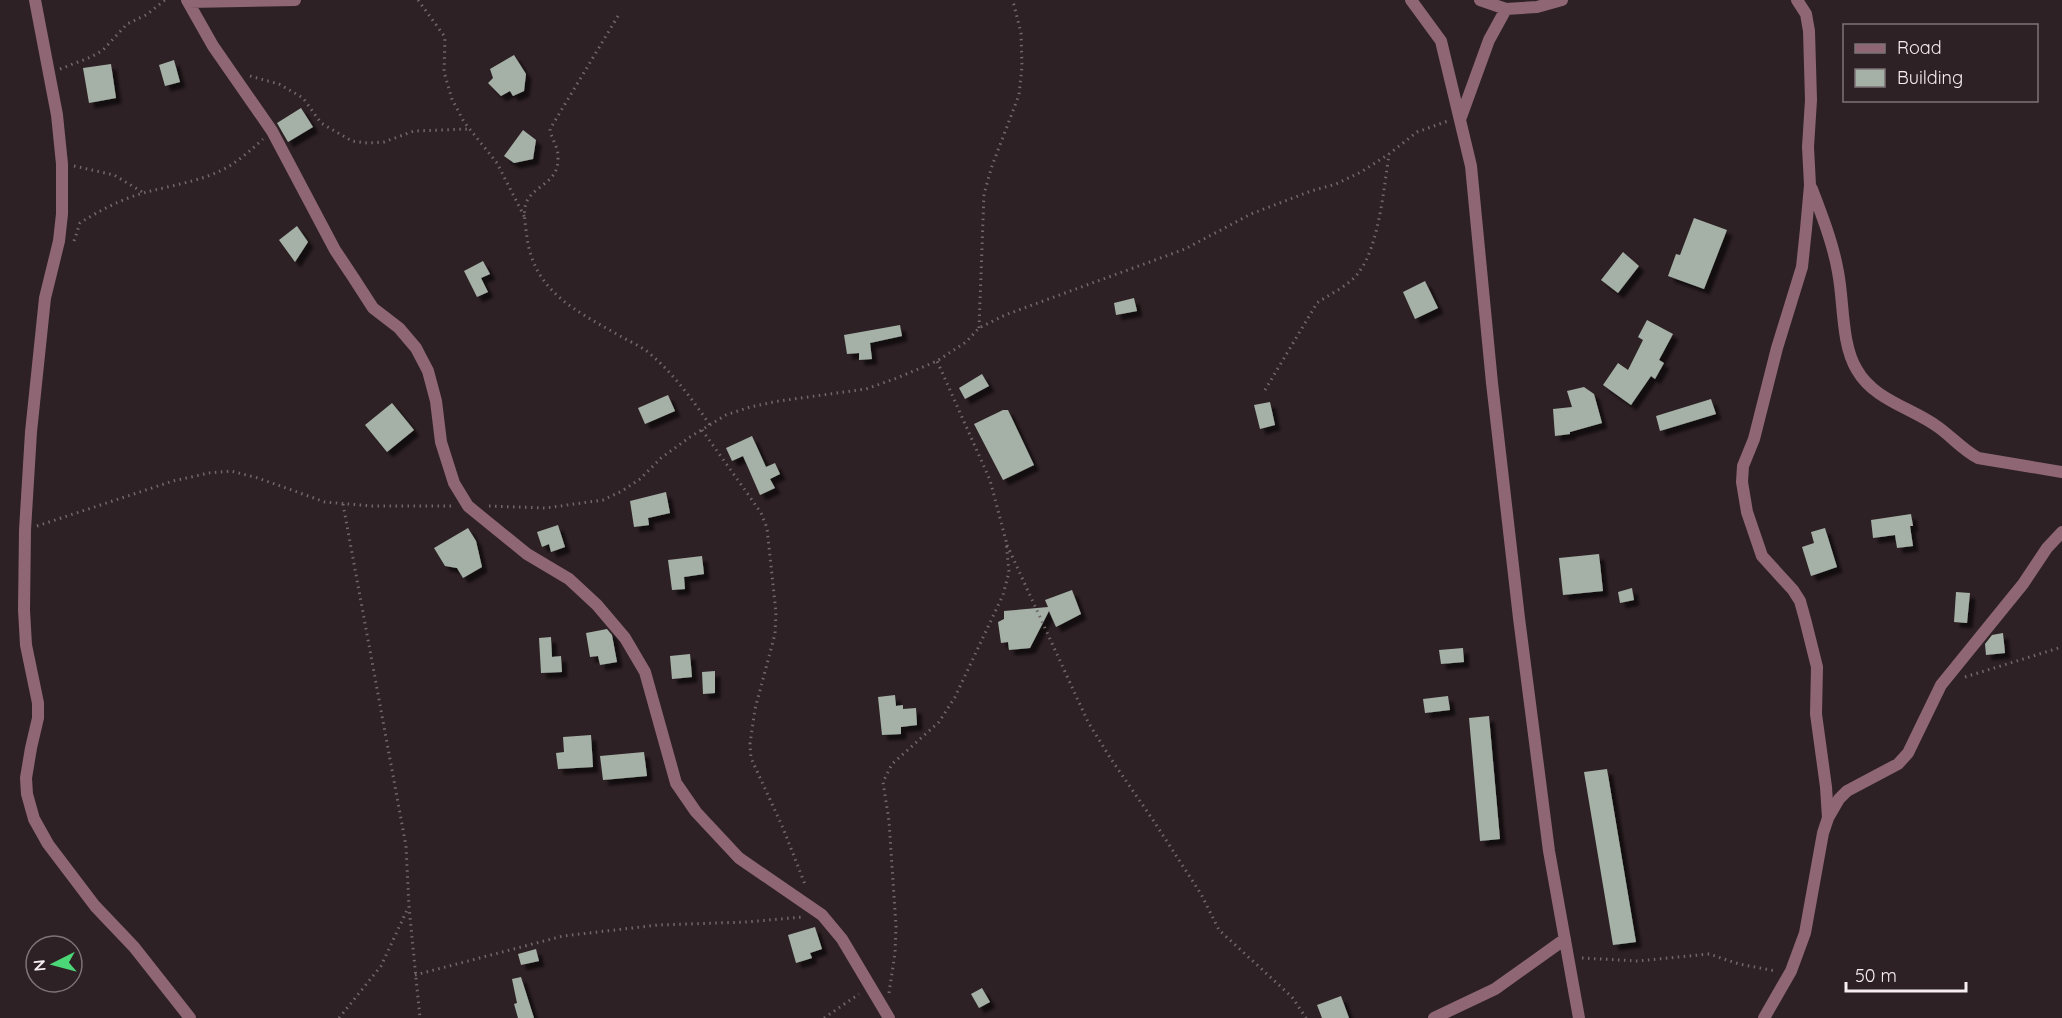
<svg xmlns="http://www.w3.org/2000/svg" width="2062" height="1018" viewBox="0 0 2062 1018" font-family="Quicksand,sans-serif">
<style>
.building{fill:#a5b1a7;filter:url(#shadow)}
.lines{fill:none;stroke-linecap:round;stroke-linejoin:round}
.path{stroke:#72676a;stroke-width:3;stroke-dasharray:1.5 4.5;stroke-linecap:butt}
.street{stroke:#8e6674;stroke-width:12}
</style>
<defs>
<filter id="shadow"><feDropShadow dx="5.5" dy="5.5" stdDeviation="1.5" flood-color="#0009"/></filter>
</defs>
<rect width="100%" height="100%" fill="#2e2125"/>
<path class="building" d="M514,55l12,19 -2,17 -11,5 -3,-5 -9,5 -13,-13 5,-5 -3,-9z
M174,60l6,22 -15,4 -6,-21z
M111,64l5,34 -27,5 -6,-35z
M301,108l12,19 -25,15 -11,-19z
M523,130l13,10 -3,19 -19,4 -10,-7z
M1694,218l33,12 -23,59 -36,-13 8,-22 4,1z
M297,226l11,16 -13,20 -16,-22z
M1623,252l16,14 -21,27 -17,-13z
M483,261l7,13 -9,4 7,14 -11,5 -13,-26z
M1425,281l13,27 -23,11 -12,-27z
M1134,298l3,13 -21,4 -2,-12z
M1647,320l26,14 -14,26 5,3 -9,16 -4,-3 -20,29 -28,-20 15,-22 10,7 15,-30 -5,-3z
M900,325l2,11 -32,7 2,16 -13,1v-7l-12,1 -3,-19z
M982,374l7,12 -24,13 -6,-11z
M1584,387l10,7 8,29 -32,9v2l-15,2 -2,-27 19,-2 -5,-16z
M668,395l7,16 -30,13 -7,-16z
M1711,399l5,15 -56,17 -4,-15z
M1270,402l5,23 -15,4 -6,-24z
M392,403l22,27 -27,22 -22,-27z
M1003,410h5l26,55 -31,15 -29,-56z
M752,436l14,31 9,-4 5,11 -10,5 5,9 -15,7 -17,-39 -11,5 -6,-13z
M666,492l4,21 -22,5 1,7 -15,2 -4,-26z
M1911,514l2,12h-3l3,20 -16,2 -2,-13 -22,3 -2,-18z
M558,525l7,22 -14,5 -2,-8 -7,3 -5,-15z
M468,528l8,13 6,26 -19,11 -6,-10 -12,-2 -11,-18z
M1825,528l12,39 -26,9 -9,-29 12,-4 -3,-11z
M1599,554l4,37 -40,4 -4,-37z
M702,556l2,18 -20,3 1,12 -13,1 -4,-30z
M1632,588l2,12 -14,3 -2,-11z
M1072,590l9,24 -25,13 -7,-16 -19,37 -21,2 -1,-8 -7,1 -3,-21 6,-3v-8l44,-4 -3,-7z
M1956,592l14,1 -3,30 -13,-1z
M607,629l5,6 5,27 -17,3 -2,-9 -8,1 -4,-24z
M2003,633l2,20 -19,2 -1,-11 7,-9z
M551,637l1,20 9,-1 1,16 -21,1 -2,-35z
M1463,648l1,14 -23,2 -2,-14z
M690,654l2,23 -20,2 -2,-23z
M715,671v22l-12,1 -1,-22z
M895,695l1,11 7,-1v4l13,-1 1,17 -16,2v7l-19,1 -4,-38z
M1448,696l2,14 -25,3 -2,-14z
M1489,716l11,123 -20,2 -11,-123z
M591,735l2,32 -35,2 -2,-16 8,-1 -1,-15z
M644,752l3,24 -44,4 -3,-24z
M1607,769l29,173 -23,3 -29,-173z
M815,927l7,22 -12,4 2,5 -16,5 -8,-28z
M536,949l3,12 -18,4 -3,-11z
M521,977l13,41h-16l-4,-14 3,-1 -5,-24z
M982,988l8,14 -11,6 -8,-14z
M1341,996l8,22h-27l-5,-13z"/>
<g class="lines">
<path class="path" d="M418,0l27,37 -1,35 8,27 12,23 33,41 28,55
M618,16l-68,113c1,10 9,18 8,30 0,24 -22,25 -31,42 -5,10 -1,26 0,37 8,55 50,73 93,98 9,5 20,10 28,16 25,21 44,47 62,73
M60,69l31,-12 12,-7 24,-26 19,-9 19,-15
M250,76l29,8 24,14 18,25 31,18 15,2 17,-1 30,-11 55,-2
M74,166l40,9 30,18
M74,241l6,-18c20,-13 44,-25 67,-31 26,-7 55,-11 79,-24 14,-8 25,-18 37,-29
M979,328l5,-134 8,-28 27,-71 3,-29 -1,-33 -7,-28 -3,-5
M1265,390l52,-87c14,-10 32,-17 42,-31 20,-26 25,-85 30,-118
M702,430l43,60 16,23 6,15 9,85 -1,21 -20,75 -5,35 1,14 32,70 23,59
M343,504l63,342 3,61 11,111
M489,506l57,2 57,-8 19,-9 18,-12 21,-21 29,-21 36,-22 24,-8 29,-6 87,-12 31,-11 40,-17 29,-19 13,-14 26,-13 180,-66 66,-35 60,-23 25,-7 25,-12 28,-18 28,-22 31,-11
M37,526l136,-45 36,-8 22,-2 27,7 67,24 47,4h81
M1007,545l81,177 23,37 42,61 48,74 18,36 73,67 14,21
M1965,677l97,-30
M1582,958l56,3 71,-7 30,10 37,7
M415,975l148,-39 95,-11 89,-3 55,-5
M889,993l6,-40 1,-27 -7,-105 -6,-39 9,-18 47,-42 16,-25 48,-102 6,-23 -3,-31 -16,-61 -53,-119
M339,1018l42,-52 27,-58
M824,1018l35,-24"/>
<path class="street" d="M35,0l22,115 5,49v50l-3,27 -14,57 -14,134 -6,98 -1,80 2,35 12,58v15l-7,30 -5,30 1,16 7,25 14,25 47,62 39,41 56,71
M187,0l26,46 59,85 63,119 18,27 20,31 26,20 17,20 12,23 8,30 5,41 13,41 14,23 59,48 42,25 28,26 28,33 20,34 31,111 20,29 43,46 83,57 20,24 47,79
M1411,0l30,41 30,125 21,217 27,235 30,233 30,167
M1480,0l26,9 31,-2 25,-7
M1797,0l9,14 3,17 2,69 -3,47 2,38 -4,44 -4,38 -25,81 -23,91 -11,27 -1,16 5,30 15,44 31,34 7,11 5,18 12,48 -1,47 10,73 2,31
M188,2l107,-2
M1461,117l28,-77 17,-31
M1812,189c10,27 21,54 26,83 6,30 3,72 19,98 17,30 55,38 81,57 14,10 25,23 40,31l84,14
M1434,1018l61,-29 70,-50
M1764,1018l27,-47 14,-38 18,-100 5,-15 11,-19 8,-8 51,-27 10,-11 33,-68 82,-101 24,-36 15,-16"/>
</g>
<rect x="1843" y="24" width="195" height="78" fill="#2e2125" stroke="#7e7376" stroke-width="1.5"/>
<rect x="1855" y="44" width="30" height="9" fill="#8e6674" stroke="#7e7376" stroke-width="1.5"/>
<text x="1897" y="54" font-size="18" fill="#f6eef0">Road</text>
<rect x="1855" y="69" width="30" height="18" fill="#a5b1a7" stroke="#7e7376" stroke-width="1.5"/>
<text x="1897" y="84" font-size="18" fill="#f6eef0">Building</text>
<g transform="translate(54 964) rotate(264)"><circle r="28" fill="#2e2125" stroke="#7e7376" stroke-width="1.5"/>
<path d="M0-4.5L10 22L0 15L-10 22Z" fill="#4bd677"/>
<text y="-9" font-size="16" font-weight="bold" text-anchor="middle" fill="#f6eef0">N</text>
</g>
<path d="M1846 982v9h120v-9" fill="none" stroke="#f6eef0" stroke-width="3"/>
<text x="1855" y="982" font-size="18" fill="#f6eef0" stroke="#2e2125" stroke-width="4.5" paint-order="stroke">50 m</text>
</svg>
